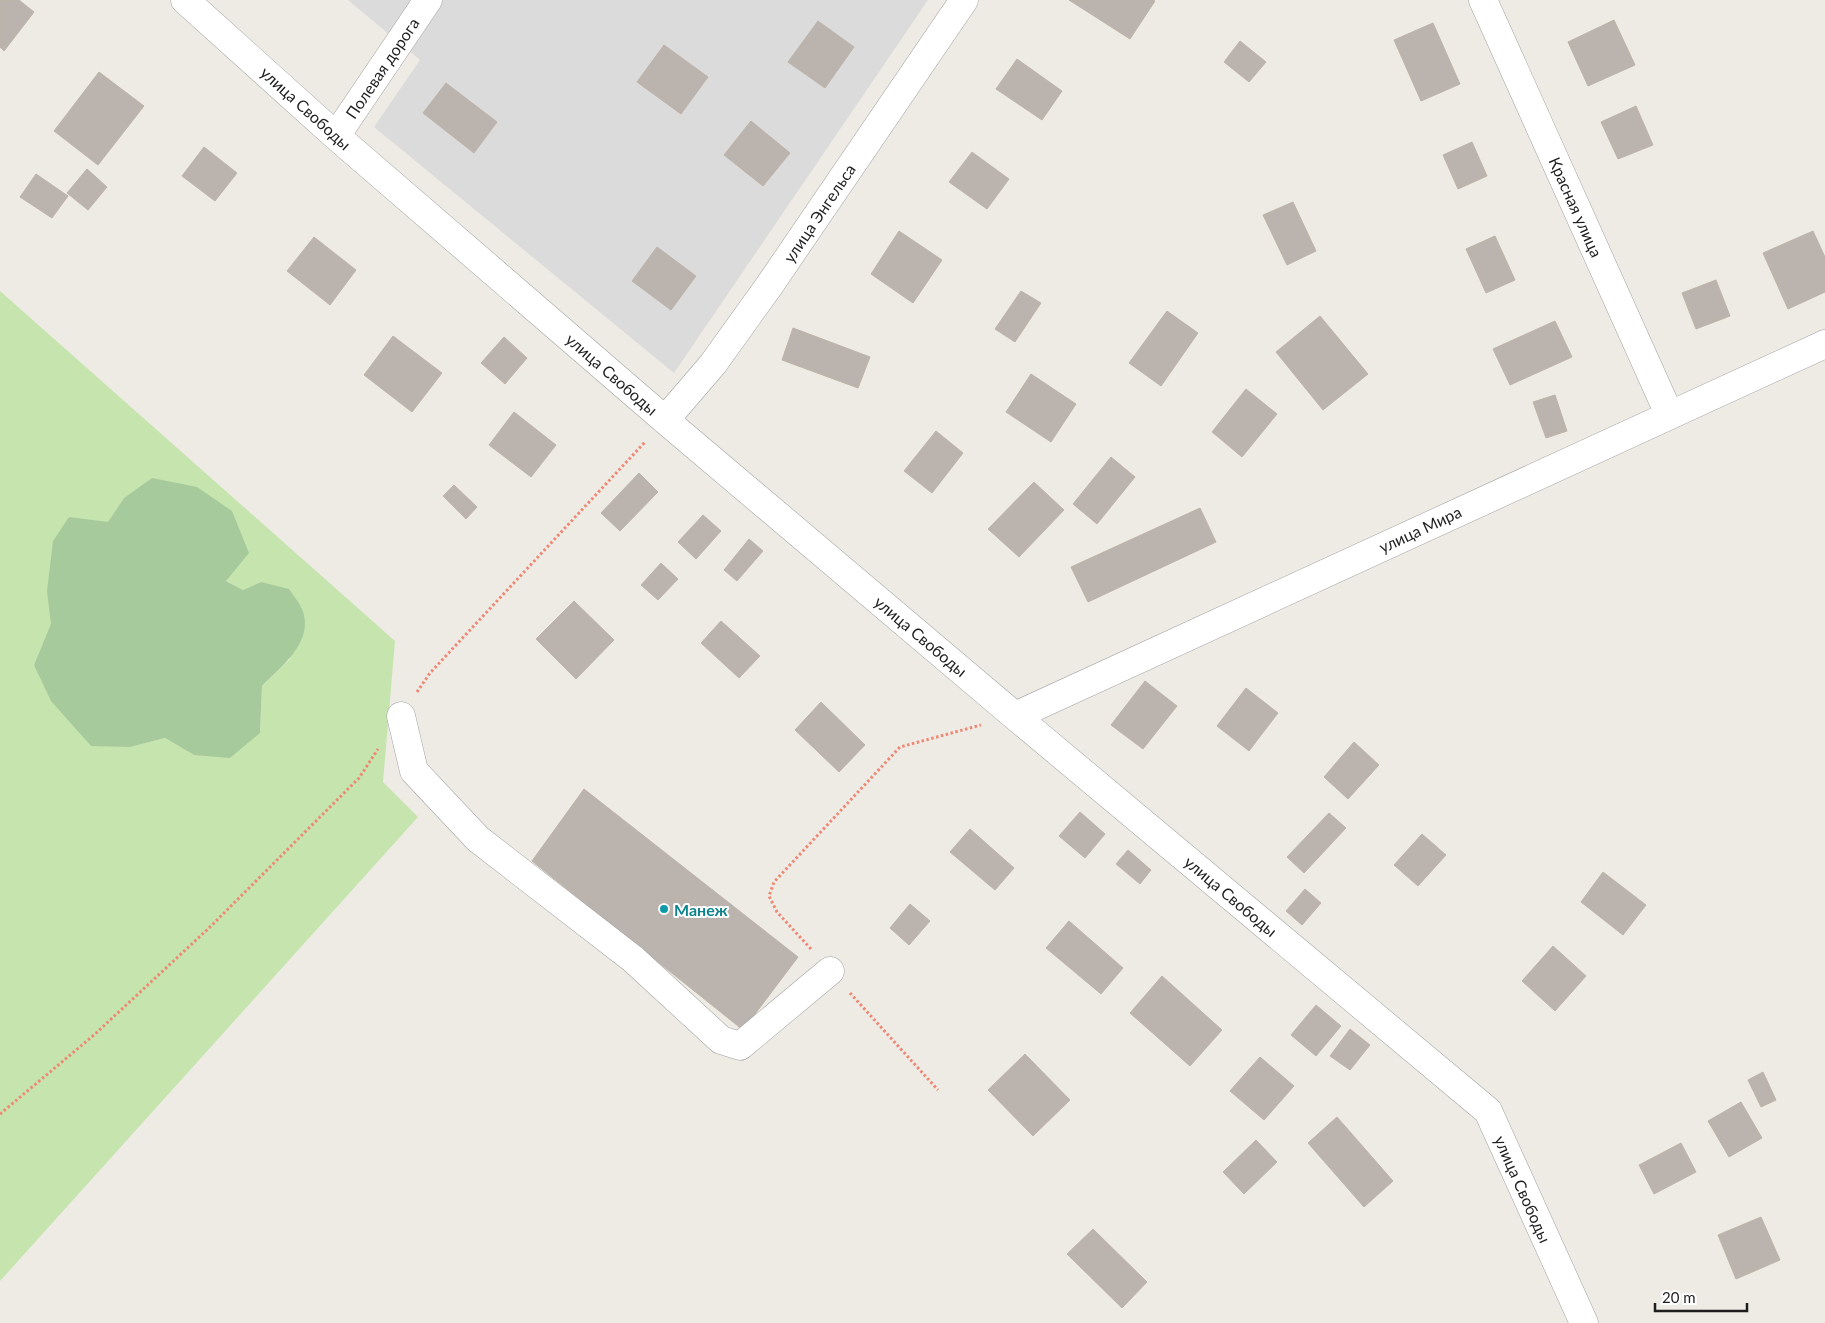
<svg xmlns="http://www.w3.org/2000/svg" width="1825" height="1323" viewBox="0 0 1825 1323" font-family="Lato,sans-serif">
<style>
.residential{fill:#dcdbdb}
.grass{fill:#c6e4ae;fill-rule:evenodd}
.forest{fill:#a7ca9c}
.building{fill:#bbb4ae;stroke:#beb3a8}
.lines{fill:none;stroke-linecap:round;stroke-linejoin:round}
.minor-casing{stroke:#a2a2a2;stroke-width:29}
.path{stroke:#ee8875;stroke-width:3;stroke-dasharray:2.5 2.5;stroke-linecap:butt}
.minor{stroke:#fff;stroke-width:28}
.culture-dot{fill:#0f9aa8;stroke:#fff;stroke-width:2}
.labels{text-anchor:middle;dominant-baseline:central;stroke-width:4;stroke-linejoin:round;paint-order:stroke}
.street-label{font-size:16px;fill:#1e1e1e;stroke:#fff}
.culture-label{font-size:16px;font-weight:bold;fill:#0d838f;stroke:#fff;text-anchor:start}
</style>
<rect width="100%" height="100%" fill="#eeebe4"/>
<path class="residential" d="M348,0h580l-254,373 -300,-246 46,-67z"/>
<path class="grass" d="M0,291l395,350 -12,141 35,35 -418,464zM124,498l101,82 18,10 18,-8 29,77 -28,27 -2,47 -66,22 -29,-17 -35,9 -96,-82c24,-58 55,-114 90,-167z"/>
<path class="forest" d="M152,478l45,9 35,24 17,42 -23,28 17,9 18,-8 28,7c4,6 10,13 13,20 13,32 -20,57 -40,77l-2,47 -30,25 -36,-3 -29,-17 -35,9 -39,-1 -40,-45 -17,-36 17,-41 -4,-33 6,-50 16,-24 39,5 16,-24z"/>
<path class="building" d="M0,0h19l15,12 -30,39 -4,-4z
M1069,0h84l2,1 -25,38z
M1614,20l21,45 -47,21 -20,-44z
M818,21l36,26 -29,41 -37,-26z
M1433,23l27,61 -39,17 -27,-61z
M1240,41l26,21 -17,20 -25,-20z
M664,45l44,32 -27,37 -44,-32z
M1017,59l45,32 -20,29 -46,-31z
M99,72l45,34 -46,59 -44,-34z
M446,83l51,39 -23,31 -51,-40z
M1636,106l17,39 -35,14 -17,-37z
M751,121l39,32 -27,33 -39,-31z
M1472,142l15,34 -29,13 -15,-34z
M204,147l33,26 -22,28 -33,-25z
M972,152l37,27 -22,30 -38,-27z
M87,169l20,18 -19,23 -21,-17z
M36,174l32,22 -16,22 -32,-21z
M1293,202l23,49 -29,14 -24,-50z
M899,231l43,29 -29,43 -42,-29z
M1813,231l12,26v35l-37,17 -25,-56z
M1495,236l20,44 -29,13 -20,-44z
M314,237l42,33 -26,35 -43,-34z
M657,247l39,29 -25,34 -39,-29z
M1716,280l14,36 -34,13 -14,-36z
M1021,291l20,12 -26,39 -20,-13z
M1167,311l31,22 -37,53 -32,-23z
M1320,316l48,58 -45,36 -47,-58z
M1555,321l17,36 -62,28 -17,-36z
M793,328l77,29 -12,31 -76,-28z
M393,336l49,37 -30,39 -48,-37z
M504,337l23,21 -22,26 -24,-21z
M1031,374l45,30 -25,38 -45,-30z
M1246,389l31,25 -35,43 -30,-25z
M1555,395l12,36 -21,7 -13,-36z
M514,412l42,33 -25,32 -42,-32z
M936,431l27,22 -31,40 -28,-22z
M1111,457l24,20 -38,47 -24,-20z
M639,473l19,19 -38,39 -19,-18z
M1034,482l30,28 -45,47 -31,-28z
M454,485l23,22 -11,12 -23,-23z
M1200,508l16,34 -128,60 -17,-35z
M703,515l18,16 -25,28 -18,-17z
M749,539l14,12 -26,30 -13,-11z
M661,563l17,16 -20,21 -17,-15z
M574,601l40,39 -38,39 -40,-40z
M721,621l39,35 -21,22 -38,-35z
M1145,681l32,25 -34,43 -32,-24z
M1246,688l32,25 -29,38 -32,-25z
M821,702l44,43 -26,27 -44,-42z
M1354,742l25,23 -31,34 -24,-22z
M584,789l214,168 -55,73 -211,-169z
M1080,812l25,22 -20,24 -26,-22z
M1329,813l17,15 -42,45 -17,-16z
M970,829l44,39 -19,22 -45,-38z
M1422,834l24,21 -28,31 -24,-21z
M1128,850l23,20 -11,14 -24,-20z
M1603,872l43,33 -23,30 -42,-33z
M1305,889l16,14 -19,22 -16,-14z
M910,904l20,17 -21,24 -19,-17z
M1069,921l54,47 -22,26 -55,-46z
M1553,946l33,30 -31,35 -33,-30z
M1162,976l60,54 -32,36 -60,-53z
M1316,1005l25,21 -25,30 -25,-21z
M1350,1029l20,16 -20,25 -20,-14z
M1025,1054l45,46 -37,36 -45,-46z
M1260,1057l34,29 -30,34 -34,-29z
M1763,1072l13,28 -15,7 -13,-27z
M1741,1102l21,36 -33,19 -21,-36z
M1337,1117l56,64 -29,26 -56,-64z
M1256,1140l21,22 -33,32 -21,-22z
M1681,1143l15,29 -42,22 -15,-29z
M1761,1217l19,43 -44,19 -18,-44z
M1093,1229l54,53 -25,26 -55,-54z"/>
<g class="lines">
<g class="minor-casing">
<path id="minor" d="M185,0l151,136 329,284 350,296 473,395 96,212
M1483,0l186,414
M336,136l92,-136
M665,420l48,-56 56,-78 195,-286
M401,716l13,55 64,68 155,120 88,81 19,6 90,-75
M1015,716l810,-372"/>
</g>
<path class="path" d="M417,692l13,-19 215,-231
M811,949l-34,-37 -8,-16 5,-14 126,-135 81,-22
M850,993l88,97
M0,1114l94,-79 115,-107 150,-150 19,-29"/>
<use href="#minor" class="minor"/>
</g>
<circle class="culture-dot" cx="664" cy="909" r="5"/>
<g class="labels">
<g class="street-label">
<text transform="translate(382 68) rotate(-56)">Полевая дорога</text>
<text transform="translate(306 108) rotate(42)">улица Свободы</text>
<text transform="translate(1576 207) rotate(66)">Красная улица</text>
<text transform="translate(819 213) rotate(-56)">улица Энгельса</text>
<text transform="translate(612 374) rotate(41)">улица Свободы</text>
<text transform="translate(1420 529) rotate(-25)">улица Мира</text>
<text transform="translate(921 636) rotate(40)">улица Свободы</text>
<text transform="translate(1231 896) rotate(40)">улица Свободы</text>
<text transform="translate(1523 1189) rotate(66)">улица Свободы</text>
</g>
<g class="culture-label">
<text x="674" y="909">Манеж</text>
</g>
</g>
<path d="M1655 1303v8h92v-8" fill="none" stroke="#1e1e1e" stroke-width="2.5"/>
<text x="1662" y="1303" font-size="15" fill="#1e1e1e" stroke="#ffffff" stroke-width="4" paint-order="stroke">20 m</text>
</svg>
